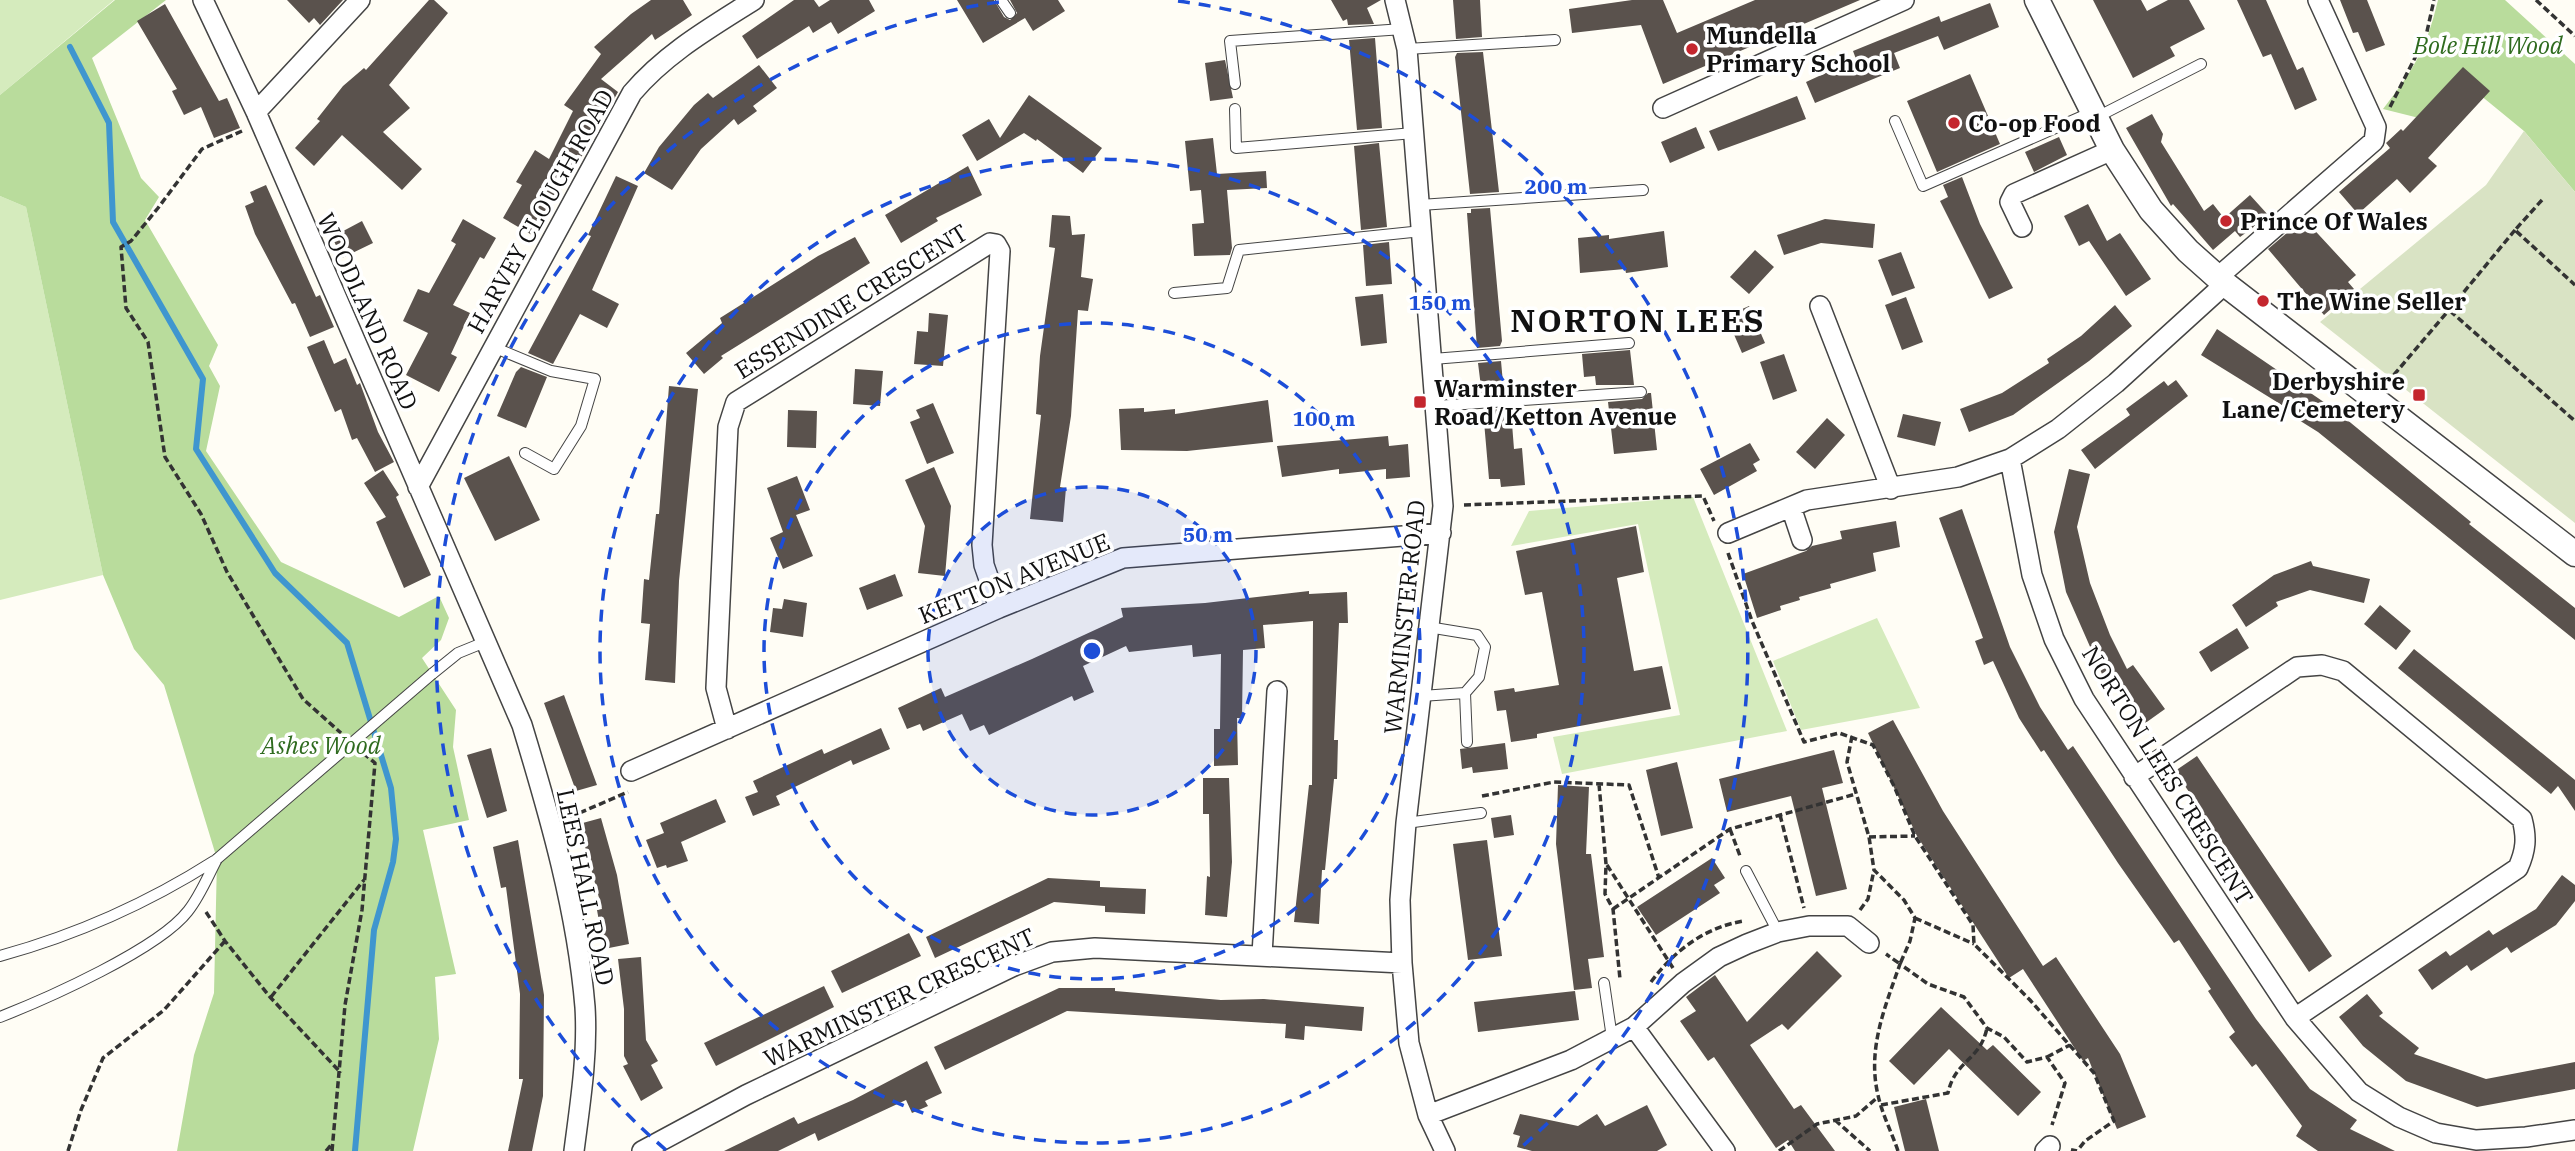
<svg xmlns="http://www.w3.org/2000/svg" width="2575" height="1151" viewBox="0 0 2575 1151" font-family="'IBM Plex Serif',serif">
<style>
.green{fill:#d5ebbd}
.forest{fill:#b9dc9c}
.cemetery{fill:#d9e3c4}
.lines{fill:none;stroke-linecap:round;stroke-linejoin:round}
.stream{stroke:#3f96cf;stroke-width:6}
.building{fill:#5a524d}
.service-casing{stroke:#444;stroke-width:12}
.minor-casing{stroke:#444;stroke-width:22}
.tertiary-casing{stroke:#444;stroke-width:27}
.path{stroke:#333;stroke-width:3.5;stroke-dasharray:7 3.5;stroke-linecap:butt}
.service{stroke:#fff;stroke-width:10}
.minor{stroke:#fff;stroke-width:19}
.tertiary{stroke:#fff;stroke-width:24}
.service-bridge-casing{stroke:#444;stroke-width:12;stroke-linecap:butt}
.service-bridge{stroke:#fff;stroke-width:10}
.ring{fill:none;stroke:#1d4ed8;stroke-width:3.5;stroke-dasharray:12 9}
.poi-dot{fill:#c4262e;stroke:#fff;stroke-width:2.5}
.labels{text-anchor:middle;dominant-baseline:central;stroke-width:7;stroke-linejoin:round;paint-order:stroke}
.poi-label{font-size:24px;font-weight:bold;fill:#111;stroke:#fff;text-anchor:start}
.park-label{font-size:24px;font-style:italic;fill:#2f6b1f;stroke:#fff}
.street-label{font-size:24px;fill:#111;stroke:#fff}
.district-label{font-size:32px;font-weight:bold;letter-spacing:2px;fill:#111;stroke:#fff}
.centre{fill:#1d4ed8;stroke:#fff;stroke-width:3.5}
.ring-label{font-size:21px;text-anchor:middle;font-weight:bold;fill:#1d4ed8;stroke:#fff;stroke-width:7;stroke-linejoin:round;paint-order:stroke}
</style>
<rect width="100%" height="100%" fill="#fffdf5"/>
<path class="green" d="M0,0h114l-114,95z
M0,196l26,11 77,368 -103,25z
M1693,497l94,234 -225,43 -9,-37 127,-22 -42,-191 -127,22 18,-35z
M1877,618l43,90 -119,22 -28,-69z"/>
<path class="forest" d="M115,0h51l-74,58 49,120 18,19 -14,23 73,125 -9,21 11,20 -14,65 75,111 118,55 40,-21 10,22 -8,22 -19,18 34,52 -3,37 16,73 -46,10 33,144 -21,3 4,62 -26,112h-236l17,-96 20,-62 3,-134 -53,-174 -30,-36 -31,-74 -77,-368 -26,-11v-101z
M2438,0h67l70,64v128l-51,-61 -61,-50 -44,37 -36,-9c31,-40 43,-59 55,-109z"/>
<path class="cemetery" d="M2524,131l51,61v331l-255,-201 166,-137z"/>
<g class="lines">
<path class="stream" d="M70,47l39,76 4,99 90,157 -7,70 79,124 72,70 44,145 5,51 -3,23 -19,68 -19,221"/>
</g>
<path class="building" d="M287,0h56l-23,25 -6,-7 -5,5z
M429,0h5l14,13 -59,72 21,23 -27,24 39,37 -20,21 -60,-55 -28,31 -19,-18 25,-27 -3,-2 26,-33 21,-18 2,2z
M651,0h32l9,15 -37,25 -3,-6 -51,45 17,13 -40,71 -46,72 -29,-17 19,-33 -6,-3 19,-32 14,9 24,-48 -9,-6 37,-51 -7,-7 37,-33z
M794,0h20l5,7 11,-7h39l6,11 -37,23 -7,-12 -18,11 -4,-7 -52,33 -15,-23z
M957,0h37l10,17 6,3 7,-7 -7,-13h48l7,11 -32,20 -8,-13 -42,25z
M1331,0h50l-14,8 7,16 -26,1 -1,-6 -4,2z
M1453,0h27l2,37 -26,2z
M1632,0h31l14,33 78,-33h105l-197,84 -22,-59 -69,8 -3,-24z
M2093,0h48l6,11 21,-11h21l16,29 -35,18 5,9 -42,22z
M2237,0h29l31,70 6,-3 14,33 -22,10 -24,-56 -8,3z
M2340,0h27l18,45 -19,7 -8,-20 -5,1z
M1990,3l9,24 -55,23 -6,-14 -44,17 6,15 -85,35 -9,-21 50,-23 -3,-8 86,-35 2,6z
M165,4l54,97 8,-3 13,30 -26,10 -13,-31 -17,8 -12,-24 5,-2 -40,-68z
M1375,38l7,90 -25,2 -8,-90z
M1483,52l16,140 -29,2 -15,-137 2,-4z
M1225,60l8,38 -23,3 -5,-38z
M759,65l18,23 -24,18 4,5 -19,14 -4,-6 -33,30 -29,41 -28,-17 15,-26 35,-42 14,-12 5,5z
M2463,67l27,24 -62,67 9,8 -27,27 -13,-14 -39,35 -19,-22 51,-44 -4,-5 15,-14 2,2z
M1970,74l30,70 -63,28 -30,-71z
M1029,95l73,53 -19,25 -46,-34 -1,2 -12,-8 -47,28 -15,-26 27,-16 11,19z
M1797,96l9,23 -88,32 -9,-20z
M2152,114l11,20 -2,8 43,69 9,-7 11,14 26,-23 19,21 -29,21 -5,-6 -22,19 -40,-46 -2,2 -45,-78z
M1696,127l9,21 -35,15 -9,-21z
M2059,137l8,18 -33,17 -9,-20z
M1213,138l4,36 49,-3 1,17 -40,2 5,58 -2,7 -36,1 -2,-32 12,-1 -3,-33 -11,1 -5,-50z
M1379,143l8,84 -26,3 -7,-84z
M968,166l14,29 -46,23 2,3 -37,22 -16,-28z
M616,176l22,10 -46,104 27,14 -12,24 -27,-14 -27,50 -25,-11 63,-117 -3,-1z
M1962,177l18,47 33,64 -24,11 -49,-98 8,-4 -5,-12z
M266,185l50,112 4,-2 14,32 -24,10 -15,-34 -3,1 -37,-70 -10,-28 9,-4 -4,-10z
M2088,204l19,37 13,-8 31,46 -25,17 -37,-55 -10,5 -15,-30z
M1490,208l12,133 -2,5 -23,2 -10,-135h4v-4z
M1052,215l18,1 2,19 13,-1 -4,43 12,2 -5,32 -10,-1 -7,106 -11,71 6,1 -3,34 -33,-3 11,-104 -5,-1 4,-58 15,-108 -6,-1z
M463,219l33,19 -12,21 -4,-2 -27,48 17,8 -19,41 6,3 -18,35 -33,-17 22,-42 -25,-12 15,-32 11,4 27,-49 -5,-3z
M1825,219l50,5 -2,24 -52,-5 -37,12 -7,-20z
M362,221l11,22 -31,15 -10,-21z
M2307,222l49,53 -8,7 6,7 -30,26 -56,-66 26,-22 3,4z
M1664,231l4,36 -42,6 -1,-4 -45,4 -2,-35 31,-3v4z
M855,237l15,26 -149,93 2,2 -19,16 -18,-21 36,-30 -2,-5 98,-62z
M1389,242l3,42 -26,2 -3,-41z
M1755,250l19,17 -25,27 -19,-17z
M1901,252l14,36 -23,8 -14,-36z
M1383,294l4,49 -26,3 -6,-49z
M1906,297l17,45 -21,8 -17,-45z
M2115,305l17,21 -43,35 -76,54 -44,17 -9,-23 42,-16 47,-30 -2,-4 34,-23z
M1749,306l16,37 -23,10 -16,-37z
M929,313l19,2 -5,51 -29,-2 3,-33 11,1z
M2217,329l117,80 137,113 -2,2 106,84v32l-257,-208 -35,-22 2,-3 -84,-52z
M324,340l10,24 12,-6 11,27 3,-2 18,49 16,30 -19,10 -18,-34 -5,2 -11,-31 -6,3 -28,-65z
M1630,350l4,35h-38l-1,-9 -11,1 -2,-23z
M1784,354l13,37 -24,9 -13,-38z
M1501,361l3,33 -22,1 -4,-32z
M521,367l26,10 -21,51 -29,-12 19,-44z
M855,369l28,2 -3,35 -27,-2z
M2176,380l12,16 -93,73 -14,-19 49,-35 -4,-6 38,-28 4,5z
M669,386l29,3 -19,192 -4,102 -30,-3 5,-56 -9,-1 3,-44 5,1 7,-66h3z
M1648,393h3l6,57 -43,4 -6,-52 34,-3z
M1268,400l5,42 -86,9 -66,-1 -2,-41 25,-1v4l31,-3v5z
M933,403l21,50 -27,11 -17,-42 10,-4 -4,-8z
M1506,409l5,2 3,38 8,-1 3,37 -24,2 -1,-8h-11l-6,-69z
M788,410l29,1 -1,37 -29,-1z
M1903,414l38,8 -6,24 -38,-9z
M1827,418l18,17 -30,34 -19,-17z
M1388,436l1,10 19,-2 2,33 -24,2v-10l-47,5v-5l-57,8 -5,-31z
M1750,443l10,17 -7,4 4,7 -43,24 -14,-26z
M509,456l31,64 -45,21 -31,-63z
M934,467l17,39 -6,70 -27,-3 7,-47 -20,-46z
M2069,469l21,5 -13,53 13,56 20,52 17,34 6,-4 32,44 -21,15 -38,-52 -4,2 -36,-82 -12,-60z
M383,470l16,25 -3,2 35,78 -27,13 -28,-66 10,-5 -22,-34z
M797,476l13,34 -14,5 17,41 -30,13 -13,-31 13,-6 -16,-44z
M1962,509l48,138 30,60 28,43 5,-4 183,273 54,70 47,31 -7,9 45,22h-77l-22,-15 6,-10 -46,-62 -4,3 -23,-30 6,-5 -27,-41 3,-2 -32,-49 -5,3 -56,-80 -74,-113 -3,2 -22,-34 -26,-57 -9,4 -9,-24 8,-3 -44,-120z
M1896,521l4,26 -27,6 3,18 -46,13 1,4 -32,9 1,3 -20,6 1,4 -24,8 -14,-44 63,-23 6,-5 30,-7 -2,-8z
M1636,526l8,46 -27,6 17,93 28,-5 9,43 -134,25v4l-26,4 -5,-32 -9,1 -3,-20 20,-3 1,4 44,-7 -17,-93 -17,3 -9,-44z
M2311,561l2,5 57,13 -6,24 -54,-13 -34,12 2,4 -32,21 -14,-22 42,-30z
M895,574l8,22 -36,14 -8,-22z
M1309,591v3l38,-2 1,31h-9l-5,117h4l-1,39h-3l-9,91h-3l-3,54 -25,-2 15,-137h3l1,-164 -50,4 2,23 -22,2 -1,68h-5l1,47 -24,1v-37h6l1,-75 -28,3 -1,-12 -63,7 -3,-6 -43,20 11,26 -20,9 -2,-5 -83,39 -5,-10 -14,6 -8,-17 -39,17 -3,-7 -13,5 -9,-21 43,-20 4,9 87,-38 91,-42 -2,-9 84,-5z
M784,599l23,4 -4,34 -33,-5 3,-24 9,1z
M2380,605l31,26 -15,19 -32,-26z
M2237,628l12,20 -38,24 -12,-20z
M2414,649l161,131v31l-17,-25 -7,8 -153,-126z
M564,695l33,90 -21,6 -32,-88z
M1893,720l50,91 100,155 13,-9 64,97 26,63 -29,12 -29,-71 -5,3 -60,-92 -14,9 -92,-142 -49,-103z
M881,728l9,21 -37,16 -2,-5 -75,36 4,9 -27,11 -8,-19 13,-5 -5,-11 69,-32 2,5z
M1505,743l3,26 -35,4 -1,-6 -10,2 -2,-20z
M491,748l16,63 -20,7 -20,-63z
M1834,750l9,33 -21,5 25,101 -31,7 -25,-100 -64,16 -8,-33z
M2197,756l135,200 -23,16 -134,-201z
M1677,762l16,66 -32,8 -15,-66z
M1203,778h26l3,84 -5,55 -22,-2 2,-39 3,1 -1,-63h-6z
M1558,785l31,2 -3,67h5l13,103 -16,2 4,29 -18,2 -18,-146z
M716,799l10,23 -45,20 7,19 -21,7 -1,-3 -9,3 -11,-28 18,-7 -4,-10z
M1511,815l3,20 -20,3 -3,-20z
M601,818l16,57 12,69 -25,5 -7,-39 5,-1 -23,-85z
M518,840l26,155 -1,101 -11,55h-24l15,-72h-4l1,-85 -14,-107 -5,1 -8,-41z
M1487,840l15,116 -34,4 -15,-116z
M1712,858l13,20 -11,7 6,8 -64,42 -19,-28z
M2562,875l13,10v16l-19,24 -45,28 -4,-6 -36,24 -4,-6 -35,25 -14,-20 28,-19 4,5 39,-26 4,5 43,-26z
M1048,878l52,3v6l46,2 -1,25 -40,-2v-6l-51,-4 -119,56 -9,-21z
M909,933l12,23 -79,37 -11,-22z
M1817,951l25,25 -54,54 -6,-6 -32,21 44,64 7,-4 34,46h-40l-7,-11 -12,8 -62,-91 -6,4 -28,-40 16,-10 -10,-14 29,-22 32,47z
M641,957l5,83 12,21 -7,4 12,23 -22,13 -18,-35 5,-2 -4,-8v-47l-6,-50z
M824,986l10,21 -118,59 -12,-23z
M1059,988h56v3l106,9 43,-1 100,8 -2,24 -57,-5 -1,14 -19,-2 1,-14 -219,-13 -122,59 -11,-23z
M1575,991l4,29 -101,12 -4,-30z
M2367,994l16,19 -4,3 40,32 -5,6 72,25 89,-17v27l-98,18 -71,-26 -43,-35 -24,-29z
M1941,1007l46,43 6,-5 48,47 -23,24 -69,-67 -35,36 -25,-24z
M927,1061l15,32 -17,8 3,5 -16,7 -6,-13 -88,41 -3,-8 -37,18h-54l70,-34 4,7 55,-24z
M1926,1099l13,52h-34l-11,-44z
M1647,1105l20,40 -10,6h-125l-15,-4 3,-11 -7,-2 7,-20 58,12 19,-12 8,12z"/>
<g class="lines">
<g class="service-casing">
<path id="service" d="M1001,0l9,13
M1407,49l148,-9
M1235,84l-5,-43 173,-12
M1235,109l1,39 178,-15
M2097,117l104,-53
M1895,121l28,65 169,-74
M1420,205l223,-15
M1174,293l53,-5 12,-38 183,-19
M493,347l58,24 44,8 -14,47 -27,43 -29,-16
M1433,359l196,-16
M1436,406l205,-14
M432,674l26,-21 27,-11
M1465,693l2,49
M1421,696l44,-3 14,-16 6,-30 -8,-12 -49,-8
M1406,823l75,-10
M1746,871l32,61
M0,956c76,-21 148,-53 214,-95
M1604,983l8,55
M0,1017c46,-18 159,-68 188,-106 12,-15 20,-35 29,-52"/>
</g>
<g class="minor-casing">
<path id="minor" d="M203,0l53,112 266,613c28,92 55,186 63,282 3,48 -5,97 -11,144
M1395,0l12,49 36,457 -37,317 -6,77 2,63 7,80 19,72 17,36
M1663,108l241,-108
M256,112l104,-112
M2022,227l-12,-25 4,-8 98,-44
M2218,277l156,-136 2,-14 -58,-127
M1820,306l71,183
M2010,459l22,116 22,64 30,60 211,319 64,74 40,25 37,16 40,7 50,-3 49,-7
M418,487l214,-394c34,-40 78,-65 122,-93
M1791,507l11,33
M1728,533l79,-33 151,-23 52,-18 48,-30 58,-46 109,-99
M727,729l-11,-41 12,-261 8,-25 254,-159 6,1 4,7 -18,294 2,20 15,43
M631,771l368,-163 124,-50 318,-25
M2134,777l163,-110 25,-2 21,6 179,148c5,19 4,31 -4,49l-223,150
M1262,955l15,-264
M1634,1027l91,124
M1428,1115l143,-55 63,-33 49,-44 36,-26 28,-13 31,-12 31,-6h39l21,17
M642,1151l104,-56 268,-129 38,-14 43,-4 307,15
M2045,1151l5,-5"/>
</g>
<g class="tertiary-casing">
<path id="tertiary" d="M2037,0l75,150 39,60 37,41 37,33 350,270"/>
</g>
<path class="path" d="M2536,0l39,36
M2390,107l36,-71 8,-36
M242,131l-40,18 -44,59 -27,33 -10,6 5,61 22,34 17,115 36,57 26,58 76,127 38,34
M2542,200l-27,30 60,55
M2515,230l-66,80 126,111
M2387,383l62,-73
M1464,505l239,-9 11,25
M1728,553l24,68 52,121 35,-9 34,12 21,41 21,50 58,89 1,19 56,56 64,73 20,48 -29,20 -8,10 -9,-2
M1852,736l-5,26 22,75 5,33 30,30 11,18 -5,23 -10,23 -14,-10
M1599,784l7,80 -1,30 8,15 7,70
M1482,796l72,-14 75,3 30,93
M1780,815l24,93
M570,817l58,-25
M1730,829l10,27
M1869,837l46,-1
M1607,865l66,103
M1613,909l117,-80 126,-35
M1860,910l8,-11 6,-29
M206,912l19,29 45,56 71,76
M1915,918l59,26
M1651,982c23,-31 54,-55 93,-61
M271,997l93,-117
M2047,1057l23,-12
M1881,1105l67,-12c7,-33 32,-32 39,-65
M1835,1120l35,31
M68,1151l13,-41 22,-52 61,-48 61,-69
M326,1151l5,-6
M332,1151l13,-146 17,-95 13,-147 -13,-11
M1779,1151l38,-27 39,-8 22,-19
M1898,1151c-6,-18 -16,-37 -20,-56 -11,-46 7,-88 22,-131l28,20 36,13 23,31 17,9 23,25 20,-5 18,26 -13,42"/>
<use href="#service" class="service"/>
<use href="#minor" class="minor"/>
<use href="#tertiary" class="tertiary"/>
<g class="service-bridge-casing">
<path id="service-bridge" d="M217,859l215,-185"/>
</g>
<use href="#service-bridge" class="service-bridge"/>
</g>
<circle cx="1092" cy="651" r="164" fill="#1d4ed8" fill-opacity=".12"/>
<g class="ring">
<circle cx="1092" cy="651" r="164"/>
<circle cx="1092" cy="651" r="328"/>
<circle cx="1092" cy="651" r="492"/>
<path d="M666 1150A656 656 0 0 1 1006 1M1178 1A656 656 0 0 1 1518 1150"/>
</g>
<g class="poi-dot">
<circle cx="1692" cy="49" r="7"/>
<circle cx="1954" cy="123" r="7"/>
<circle cx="2226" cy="221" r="7"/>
<circle cx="2263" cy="301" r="7"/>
<rect x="2412" y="388" width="14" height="14" rx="3.5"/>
<rect x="1413" y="395" width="14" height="14" rx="3.5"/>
</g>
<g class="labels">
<g class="poi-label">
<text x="1706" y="35">Mundella<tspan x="1706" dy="28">Primary School</tspan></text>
<text x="1968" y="123">Co-op Food</text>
<text x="2240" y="221">Prince Of Wales</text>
<text x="2277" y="301">The Wine Seller</text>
<text x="2405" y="381" text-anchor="end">Derbyshire<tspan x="2405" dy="28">Lane/Cemetery</tspan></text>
<text x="1434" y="388">Warminster<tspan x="1434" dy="28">Road/Ketton Avenue</tspan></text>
</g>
<g class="park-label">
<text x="2488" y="45">Bole Hill Wood</text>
<text x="321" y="745">Ashes Wood</text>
</g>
<g class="street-label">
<text transform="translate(540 211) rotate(-61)">HARVEY CLOUGH ROAD</text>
<text transform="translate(851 301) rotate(-32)">ESSENDINE CRESCENT</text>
<text transform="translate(368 311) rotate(66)">WOODLAND ROAD</text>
<text transform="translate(1014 578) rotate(-22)">KETTON AVENUE</text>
<text transform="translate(1404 617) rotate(-84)">WARMINSTER ROAD</text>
<text transform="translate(2168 775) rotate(58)">NORTON LEES CRESCENT</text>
<text transform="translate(586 887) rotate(78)">LEES HALL ROAD</text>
<text transform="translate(899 997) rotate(-25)">WARMINSTER CRESCENT</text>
</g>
<g class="district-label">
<text x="1638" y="320">NORTON LEES</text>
</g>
</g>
<circle cx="1092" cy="651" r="10" class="centre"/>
<g class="ring-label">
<text x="1556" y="194">200 m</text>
<text x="1440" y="310">150 m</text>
<text x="1324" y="426">100 m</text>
<text x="1208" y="542">50 m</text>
</g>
</svg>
